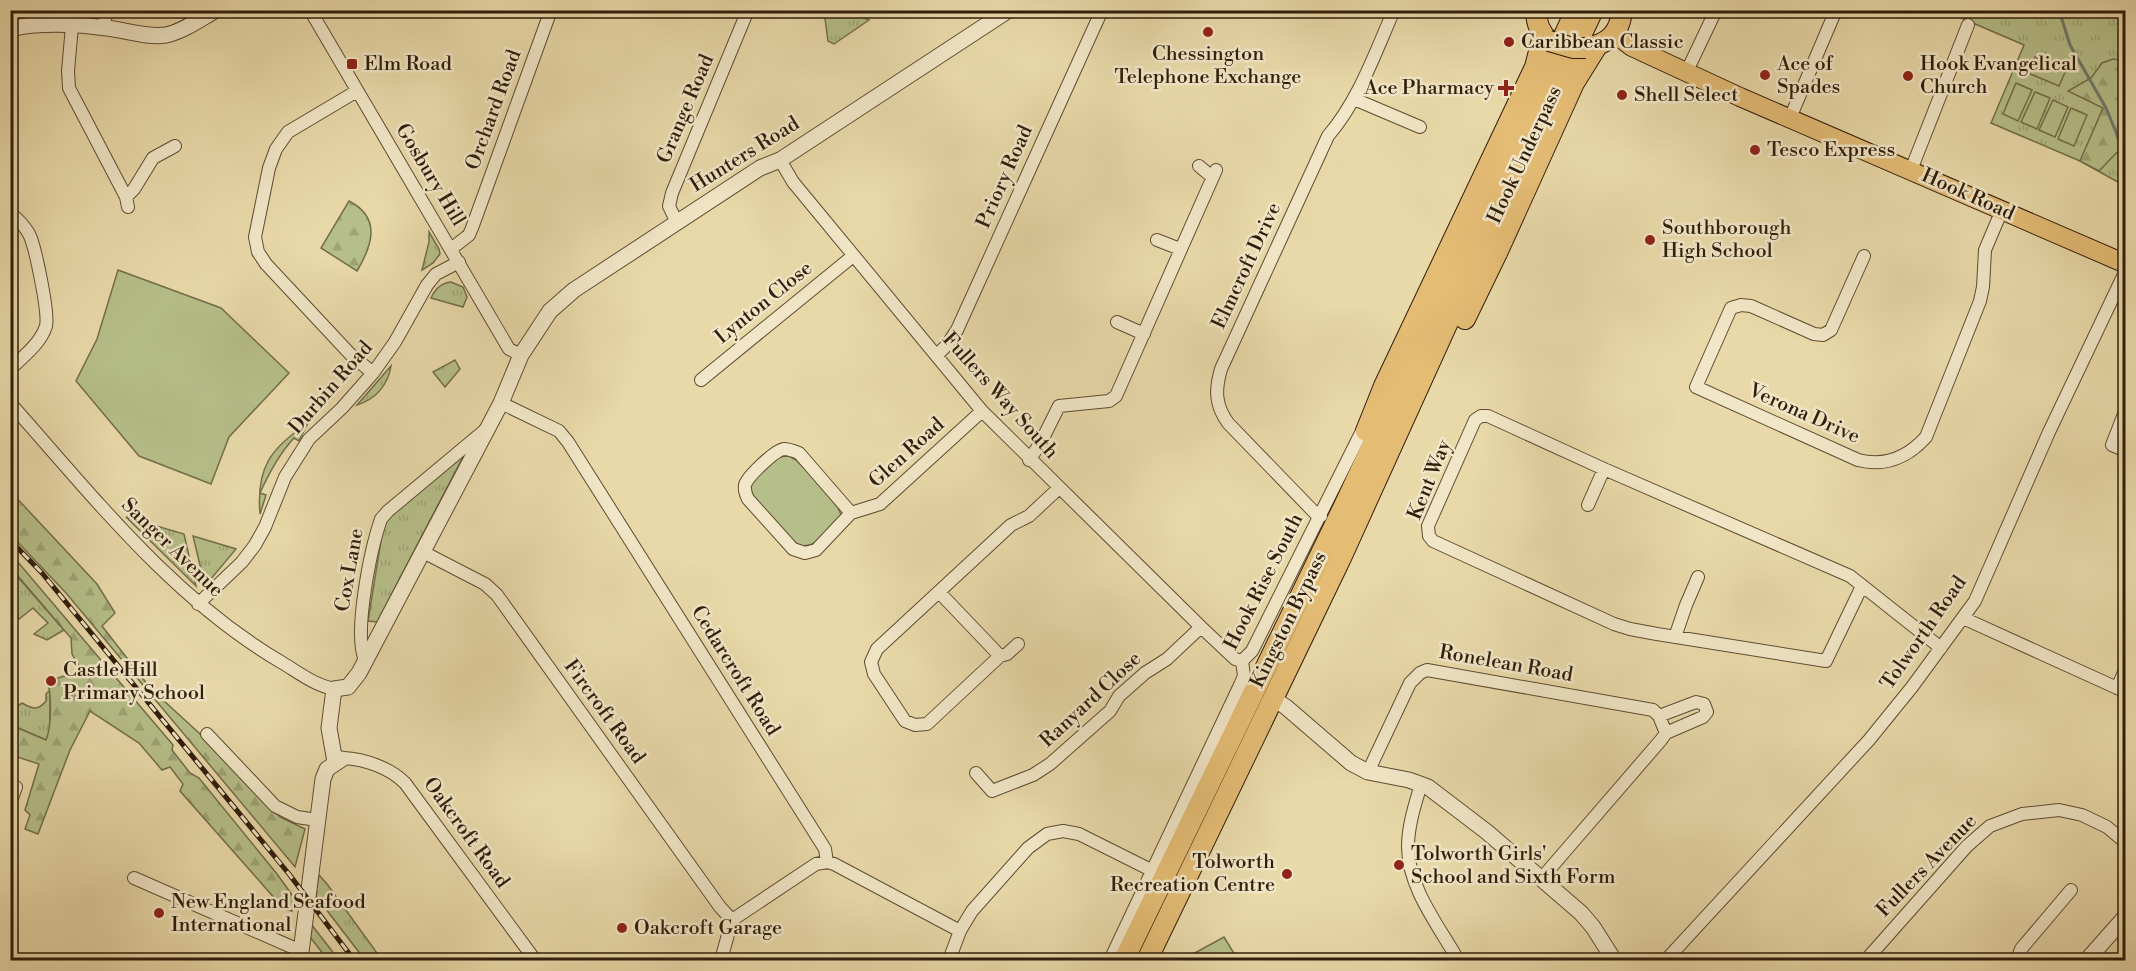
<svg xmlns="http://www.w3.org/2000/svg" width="2136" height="971" viewBox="0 0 2136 971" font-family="'Libre Bodoni',serif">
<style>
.grass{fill:url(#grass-tufts);stroke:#736e4a;stroke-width:1.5}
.forest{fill:url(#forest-firs);stroke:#736e4a;stroke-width:1.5}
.park{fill:#b6bf89;stroke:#736e4a;stroke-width:1.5}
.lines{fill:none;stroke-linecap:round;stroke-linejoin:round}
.stream{stroke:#6f7b6d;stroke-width:3}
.minor-casing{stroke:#5e4c32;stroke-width:14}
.tertiary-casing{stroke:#5e4c32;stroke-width:17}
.primary-casing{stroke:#301d0b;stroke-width:20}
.trunk-casing{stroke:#301d0b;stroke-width:22}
.minor{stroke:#f1e6c7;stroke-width:12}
.tertiary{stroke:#f1e6c7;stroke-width:15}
.primary{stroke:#e4bc74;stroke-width:18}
.trunk{stroke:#e4bc74;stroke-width:20}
.rail-casing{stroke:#301d0b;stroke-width:5}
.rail{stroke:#f1e6c7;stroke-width:3;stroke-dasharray:9;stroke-linecap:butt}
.trunk-bridge-casing{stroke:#301d0b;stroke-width:22;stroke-linecap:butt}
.trunk-bridge{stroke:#e4bc74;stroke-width:20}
.poi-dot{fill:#8f2418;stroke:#f1e6c7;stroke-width:2}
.labels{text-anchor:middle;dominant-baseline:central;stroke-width:5;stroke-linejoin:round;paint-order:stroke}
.poi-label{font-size:20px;fill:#301d0b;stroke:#f1e6c7;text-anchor:start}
.street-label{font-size:20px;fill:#301d0b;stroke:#f1e6c7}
</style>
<defs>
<pattern id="grass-tufts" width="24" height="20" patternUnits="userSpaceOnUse" patternTransform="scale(1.5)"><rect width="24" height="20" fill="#b6bf89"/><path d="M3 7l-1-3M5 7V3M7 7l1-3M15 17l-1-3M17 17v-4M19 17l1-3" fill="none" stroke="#9da475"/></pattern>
<pattern id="forest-firs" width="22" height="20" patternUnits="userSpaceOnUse" patternTransform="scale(1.5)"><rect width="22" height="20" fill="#b6bf89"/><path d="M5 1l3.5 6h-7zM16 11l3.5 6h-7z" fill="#9da475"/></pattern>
</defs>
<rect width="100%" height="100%" fill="#e9d9a9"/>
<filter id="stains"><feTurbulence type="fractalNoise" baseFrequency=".00333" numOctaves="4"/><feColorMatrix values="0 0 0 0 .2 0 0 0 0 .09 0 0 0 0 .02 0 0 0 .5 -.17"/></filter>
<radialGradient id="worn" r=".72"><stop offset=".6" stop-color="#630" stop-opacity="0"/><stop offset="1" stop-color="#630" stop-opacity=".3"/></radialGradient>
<path class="grass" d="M824,11h24l21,9 -35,24 -6,-3z
M1945,11h180v175l-45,-25 -89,-38 33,-78z
M429,232l10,17 1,5 -7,9 -11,7 7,-28z
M451,282l12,5 4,10 -4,10 -32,-9c4,-9 10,-15 20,-16z
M455,360l5,9 -15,18 -12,-15z
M391,366c-3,19 -15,33 -34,39z
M308,423l-9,18 -5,-3c-15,16 -25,35 -34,55l6,2 -6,19c-4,-47 11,-66 48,-91z
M464,455l-87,167 -9,-1 16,-99 4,-5z
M126,517l58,17 12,52z
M193,536l43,13 -31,37z
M10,568l54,62 -17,10 -13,-6 14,-11 -15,-15 -14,11 -8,-7v-21l2,-3 -2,-2z
M50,690v42l-4,8 -35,-15 -1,-15 12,-7c10,6 16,8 24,-2v-7z
M319,875l8,9 55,76h-17l-50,-65z
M311,924l28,36h-11l-18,-23z"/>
<path class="forest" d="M2113,59l12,2v83l-26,27 -19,-10 23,-53 -35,-17 23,-13 11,-15z
M349,201c33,17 23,45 8,70l-36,-23z
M10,491l87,93 18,29 -13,13 49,63 48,44 81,84 25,12 -10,38 -229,-274 -55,-58z
M11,554l162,191 -1,5 18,23 9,5 78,96 18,25 -3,12 -8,-2 -104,-118 3,-7 -13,-17 -8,3 -23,-27 -49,-32 -20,39 -32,84 -13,-5 5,-14 -5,-5 14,-46 -28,-9v-30l35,15c6,-14 5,-44 2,-59l23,-7 9,-6 -8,-14 -1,-16 -60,-70z"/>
<path class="park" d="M2035,57l31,13 -7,16 -31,-13z
M2016,83l16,7 -14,31 -15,-7z
M2035,92l15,6 -13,31 -16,-7z
M2053,100l15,7 -13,30 -16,-7z
M2071,108l16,7 -13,31 -16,-7z
M118,270l103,38 68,65 -60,64 -18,47 -72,-28 -63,-75 21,-42z
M789,456l7,4c11,11 46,43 45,58 -12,12 -25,32 -44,27l-46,-50v-15l26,-23z
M1224,937l14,23h-56z"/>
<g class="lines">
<path class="stream" d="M2059,10l11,35 36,63 10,24 10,32"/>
<g class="minor-casing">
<path id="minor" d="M310,10l199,339 12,6
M72,26l-4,45 1,17 57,109 2,10
M104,27l2,-17
M1687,71l29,-61
M357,91l-69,41 -12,17 -7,19 -14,69 3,15 8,12 85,91 22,18
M1354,99l66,28
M1790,118l46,-108
M780,160l13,22 189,229 219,216 34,32 7,2
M1199,166l13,11
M1911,170l57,-145
M126,197l8,-8 19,-31 22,-12
M10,213c8,6 14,12 19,21 6,11 20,79 17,92 -5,17 -23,31 -36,43
M677,223l-8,-17 3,-13 76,-183
M1157,240l23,9
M451,249l18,-14 3,-7 79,-218
M1864,256l-33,74 -8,5 -9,-1 -63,-28 -10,-1 -10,3 -35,79 162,73c27,7 50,-3 68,-23l54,-136 3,-14 2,-37 17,-40
M1117,322l27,12
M937,355l10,-10 10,-15 145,-320
M701,380l152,-124
M10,403c83,93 162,195 271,259 17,10 33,23 53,27
M501,403l58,28 9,11 257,407 2,13
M2126,409l-14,36 14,6
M1029,460l11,-16 19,-38 50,-5 7,-5 100,-226
M1588,505l16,-36
M851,513l-52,-60c-5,-2 -10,-4 -15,-4 -9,1 -37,28 -39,36 -1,6 1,10 3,14l45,50 12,4 11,-3 35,-37 29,-9 102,-93
M1321,516l-6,-3 -87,-90c-13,-18 -13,-33 -7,-54l107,-233c31,-36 47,-83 66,-126
M423,552l62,32 12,11 223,312 12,13
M1862,586l-36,75 -169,-27 -27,-5 -16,-5 -181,-83 -4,-5 -1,-10 47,-106 6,-4h7l116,53 246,107 91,72
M939,592l61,64 -73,68 -12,1 -10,-4 -31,-47 -3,-12 6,-13 134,-124 18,-9 30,-28
M198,604l44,-42 13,-17 10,-18 20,-50 24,-38 33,-31 31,-35 22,-31 32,-57 9,-11 23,-12
M1963,618l163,74
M1675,637l11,-32 12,-28
M1000,656l7,-2 11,-10
M365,660c-12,-27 6,-112 16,-141l7,-8 97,-81
M1242,661l10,-10 114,-228
M2117,688l9,-20
M1659,716l37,-14 8,2 3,8 -4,5 -37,16
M207,734l68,72 22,11 20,3
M343,758c22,1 47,10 62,25l130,177
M1368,772l42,-89 10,-10 7,-3 226,40 6,6 7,17 -5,7 -120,139
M976,773l16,18 41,-16 17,-11 60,-53 9,-15 26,-23 22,-14 34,-32
M1421,784c-6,21 -13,41 -13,63 0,41 31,79 50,113
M10,804l6,-17
M827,862l7,2 126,67
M134,878l167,73
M721,960l11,-40 84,-56 11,-2
M949,960l11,-29 12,-20 56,-63 19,-14 16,-3 16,3 74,37
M1110,960l130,-275 4,-9 -2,-15
M1666,960l203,-220 43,-53 63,-86 74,-169 77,-162
M1866,960l101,-114 23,-20 32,-12 37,-4 23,5 25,12 19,16
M2017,960l4,-11 50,-59"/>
</g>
<g class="tertiary-casing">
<path id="tertiary" d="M10,29c28,-7 69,-5 97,-1 18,2 41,10 59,7 18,-4 34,-16 50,-25
M1274,699l12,8 65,56 17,9 41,8 19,7 59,45 94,81 12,14 21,33
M335,762l-6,-34 5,-39 14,-2 11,-14 142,-270 20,-48 29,-44 24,-21 186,-122 20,-8 229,-150
M300,960l23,-181 4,-10 15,-10
M2087,960l39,-44"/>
</g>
<g class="primary-casing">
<path id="primary" d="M1615,34l17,13 108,50 386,167"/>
</g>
<g class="trunk-casing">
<path id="trunk" d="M1536,10c0,13 4,23 13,31
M1586,48c22,-4 34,-14 36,-38
M1465,319l32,-66 77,-170 23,-37
M1366,431l18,-45 151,-319 8,-31
M1124,960l219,-452 233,-498
M1147,960l193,-400 153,-337 100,-213"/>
</g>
<use href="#minor" class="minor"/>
<use href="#tertiary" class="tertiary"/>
<use href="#primary" class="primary"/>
<use href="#trunk" class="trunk"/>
<g class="rail-casing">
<path id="rail" d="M10,540l32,33 247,301 65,86"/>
</g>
<use href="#rail" class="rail"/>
<g class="trunk-bridge-casing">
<path id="trunk-bridge" d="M1549,41l24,7h13"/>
</g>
<use href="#trunk-bridge" class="trunk-bridge"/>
</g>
<g class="poi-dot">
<circle cx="1208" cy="32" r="6"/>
<circle cx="1509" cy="42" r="6"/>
<rect x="346" y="58" width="12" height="12" rx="3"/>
<circle cx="1765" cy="75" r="6"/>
<circle cx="1908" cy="76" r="6"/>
<path d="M1503 79h6v6h6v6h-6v6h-6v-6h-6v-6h6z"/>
<circle cx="1622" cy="95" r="6"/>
<circle cx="1755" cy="150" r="6"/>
<circle cx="1650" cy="240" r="6"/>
<circle cx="51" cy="681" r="6"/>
<circle cx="1399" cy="865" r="6"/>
<circle cx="1287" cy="874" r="6"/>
<circle cx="159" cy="913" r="6"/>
<circle cx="622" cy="928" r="6"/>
</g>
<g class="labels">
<g class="poi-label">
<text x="1521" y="42">Caribbean Classic</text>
<text x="1208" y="54" text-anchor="middle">Chessington<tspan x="1208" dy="23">Telephone Exchange</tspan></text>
<text x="364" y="64">Elm Road</text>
<text x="1777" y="64">Ace of<tspan x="1777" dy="23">Spades</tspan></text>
<text x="1920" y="64">Hook Evangelical<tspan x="1920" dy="23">Church</tspan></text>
<text x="1494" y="88" text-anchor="end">Ace Pharmacy</text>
<text x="1634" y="95">Shell Select</text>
<text x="1767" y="150">Tesco Express</text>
<text x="1662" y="228">Southborough<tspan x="1662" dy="23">High School</tspan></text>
<text x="63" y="670">Castle Hill<tspan x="63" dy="23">Primary School</tspan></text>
<text x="1411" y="854">Tolworth Girls'<tspan x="1411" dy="23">School and Sixth Form</tspan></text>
<text x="1275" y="862" text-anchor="end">Tolworth<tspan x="1275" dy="23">Recreation Centre</tspan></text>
<text x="171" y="902">New England Seafood<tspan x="171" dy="23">International</tspan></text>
<text x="634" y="928">Oakcroft Garage</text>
</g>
<g class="street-label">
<text transform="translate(686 109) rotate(-67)">Grange Road</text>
<text transform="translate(494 110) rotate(-70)">Orchard Road</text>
<text transform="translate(745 155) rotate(-32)">Hunters Road</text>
<text transform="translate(1525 155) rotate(-65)">Hook Underpass</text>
<text transform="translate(430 175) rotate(59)">Gosbury Hill</text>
<text transform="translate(1005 177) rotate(-66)">Priory Road</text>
<text transform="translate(1968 195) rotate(24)">Hook Road</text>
<text transform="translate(1247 266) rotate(-65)">Elmcroft Drive</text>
<text transform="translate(764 303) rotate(-39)">Lynton Close</text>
<text transform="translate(331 388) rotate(-49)">Durbin Road</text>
<text transform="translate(1000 396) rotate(48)">Fullers Way South</text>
<text transform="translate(1804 414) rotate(24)">Verona Drive</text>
<text transform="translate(907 453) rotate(-42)">Glen Road</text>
<text transform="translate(1430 480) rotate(-68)">Kent Way</text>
<text transform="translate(172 548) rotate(44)">Sanger Avenue</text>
<text transform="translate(350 570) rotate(-80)">Cox Lane</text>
<text transform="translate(1264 582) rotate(-63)">Hook Rise South</text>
<text transform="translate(1289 620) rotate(-64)">Kingston Bypass</text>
<text transform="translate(1924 633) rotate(-55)">Tolworth Road</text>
<text transform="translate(1506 664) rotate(10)">Ronelean Road</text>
<text transform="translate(735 671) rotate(58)">Cedarcroft Road</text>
<text transform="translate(1091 700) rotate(-43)">Ranyard Close</text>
<text transform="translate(604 712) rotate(54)">Fircroft Road</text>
<text transform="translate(466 833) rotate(54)">Oakcroft Road</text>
<text transform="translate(1927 866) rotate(-46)">Fullers Avenue</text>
</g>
</g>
<rect width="2136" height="971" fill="none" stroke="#e9d9a9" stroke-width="36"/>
<rect x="12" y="12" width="2112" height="947" fill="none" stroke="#301d0b" stroke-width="3"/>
<rect x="18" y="18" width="2100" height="935" fill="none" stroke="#301d0b" stroke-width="1.5"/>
<rect width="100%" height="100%" filter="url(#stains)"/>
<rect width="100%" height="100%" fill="url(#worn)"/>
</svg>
